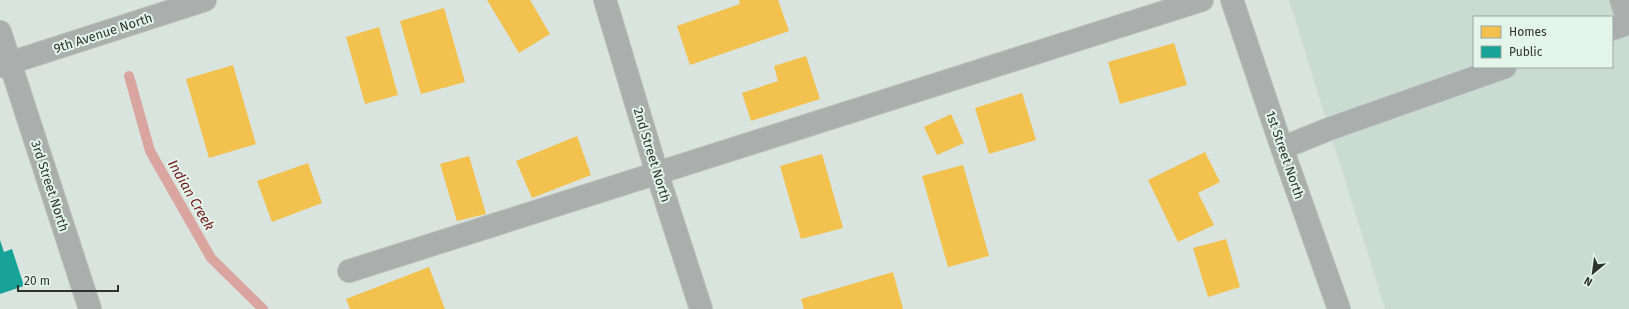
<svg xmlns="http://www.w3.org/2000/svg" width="1629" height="309" viewBox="0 0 1629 309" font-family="'Fira Sans',sans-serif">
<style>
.built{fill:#cadcd2;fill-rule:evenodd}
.homes{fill:#f2c14e}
.public{fill:#17a398}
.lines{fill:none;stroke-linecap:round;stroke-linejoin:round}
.stream{stroke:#daa49f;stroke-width:10}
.minor-casing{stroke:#b8c0bc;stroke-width:24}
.minor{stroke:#aaaeac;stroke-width:22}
.labels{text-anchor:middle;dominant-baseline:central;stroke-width:4;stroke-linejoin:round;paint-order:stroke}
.street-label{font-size:13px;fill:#2d3430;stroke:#e3f5eb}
.water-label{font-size:14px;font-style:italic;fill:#751519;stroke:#e3f5eb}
</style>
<rect width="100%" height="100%" fill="#dae4df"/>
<path class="built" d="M1289,0h340v309h-244zM1474,17h138v50h-138z"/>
<path class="homes" d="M487,0h43l20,34 -31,19z
M739,0h39l11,31 -99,34 -13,-39 63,-22z
M444,8l21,74 -44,12 -21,-73z
M379,27l19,68 -33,9 -19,-67z
M1174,43l13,42 -67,19 -12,-42z
M806,56l14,43 -69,22 -9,-28 36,-12 -4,-15z
M233,65l23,79 -47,14 -23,-79z
M1022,93l14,47 -47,14 -14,-46z
M951,114l13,29 -27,12 -13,-28z
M577,136l14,39 -59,23 -16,-37z
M1205,152l15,30 -22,11 16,32 -36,17 -30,-62z
M822,154l21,74 -42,11 -21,-73z
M469,156l17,58 -29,7 -17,-57z
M308,163l14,40 -50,19 -15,-41z
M963,165l26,91 -41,11 -26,-91z
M1226,239l14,48 -32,10 -15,-49z
M429,267l16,42h-95l-4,-10z
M893,272l10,37h-99l-3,-10z"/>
<path class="public" d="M0,240l4,12 8,-3 12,37 -24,8z"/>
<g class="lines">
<path class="stream" d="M129,76l21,75 61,107 52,51"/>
<g class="minor-casing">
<path id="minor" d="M605,0l52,173 44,136
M1232,0l50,148 57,161
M1612,29l17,-6 -8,-23
M0,32l90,277
M0,66l205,-66
M1282,148l47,-19 176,-62
M349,271l853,-271"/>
</g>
<use href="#minor" class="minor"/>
</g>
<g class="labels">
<g class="street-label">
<text transform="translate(103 33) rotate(-18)">9th Avenue North</text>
<text transform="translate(652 155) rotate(73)">2nd Street North</text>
<text transform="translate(1285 155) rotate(71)">1st Street North</text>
<text transform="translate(50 186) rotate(72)">3rd Street North</text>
</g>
<g class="water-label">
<text transform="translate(191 195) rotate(60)">Indian Creek</text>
</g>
</g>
<rect x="1473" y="16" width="140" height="52" fill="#e3f5eb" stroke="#9aa8a0"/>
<rect x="1481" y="26" width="20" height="12" fill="#f2c14e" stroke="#9aa8a0"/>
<text x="1509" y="36" font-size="12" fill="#2d3430">Homes</text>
<rect x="1481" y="46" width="20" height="12" fill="#17a398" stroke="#9aa8a0"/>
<text x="1509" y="56" font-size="12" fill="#2d3430">Public</text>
<g transform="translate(1593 273) rotate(209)" stroke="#e3f5eb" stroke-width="3" paint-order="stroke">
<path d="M0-3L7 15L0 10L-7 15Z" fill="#2d3430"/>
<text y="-6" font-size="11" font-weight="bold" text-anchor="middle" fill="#2d3430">N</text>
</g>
<path d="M18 285v6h100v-6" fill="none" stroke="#2d3430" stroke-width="2"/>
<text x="24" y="285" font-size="12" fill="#2d3430" stroke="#e3f5eb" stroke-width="3" paint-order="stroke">20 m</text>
</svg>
